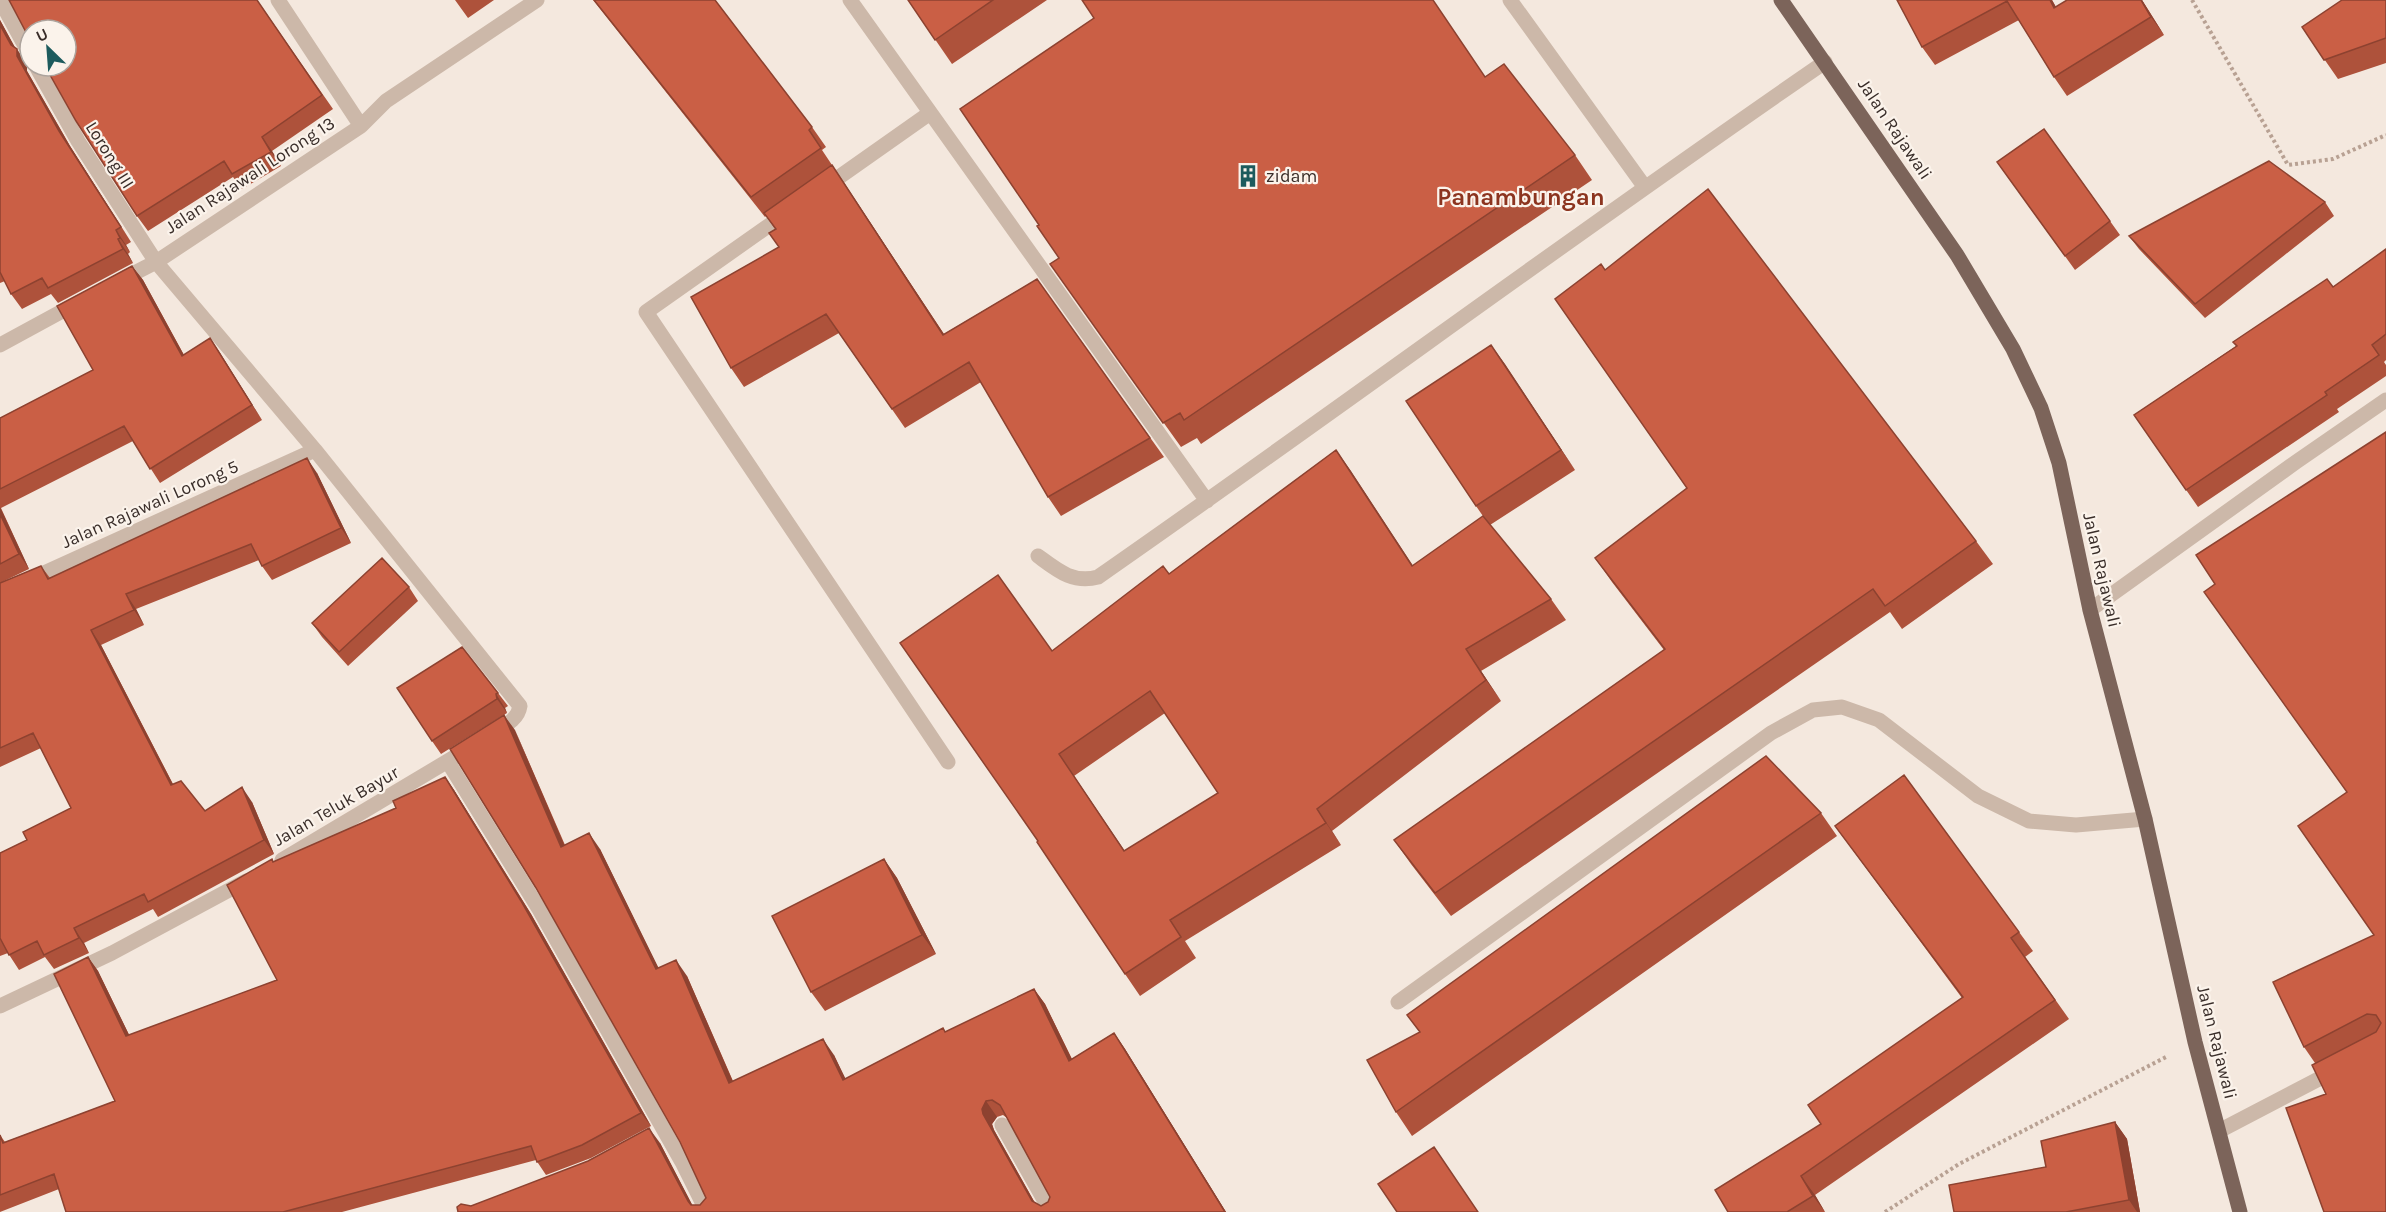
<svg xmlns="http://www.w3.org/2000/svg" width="2386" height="1212" viewBox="0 0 2386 1212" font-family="Karla,sans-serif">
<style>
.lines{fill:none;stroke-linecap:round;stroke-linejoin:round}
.path{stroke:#b8a193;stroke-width:4;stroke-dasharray:3 3;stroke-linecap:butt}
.minor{stroke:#ccb8a9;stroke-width:15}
.major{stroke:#7c645a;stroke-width:15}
.wall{fill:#ae523b;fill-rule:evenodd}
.shaded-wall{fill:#8d4230}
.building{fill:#ca5f45;stroke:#8d4230;stroke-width:1.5;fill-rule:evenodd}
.labels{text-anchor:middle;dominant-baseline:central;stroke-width:4.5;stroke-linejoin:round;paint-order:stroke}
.street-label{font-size:18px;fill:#392d29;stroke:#fbf3eb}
.poi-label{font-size:18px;fill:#392d29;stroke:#fbf3eb;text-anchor:start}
.district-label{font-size:24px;font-weight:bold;fill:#8c341f;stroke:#fbf3eb}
</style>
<rect width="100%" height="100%" fill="#f4e8de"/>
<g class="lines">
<path class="path" d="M2192,0l96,165 45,-6 53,-24
M1885,1212l74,-48 209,-108"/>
<path class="minor" d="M0,0l30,55
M850,0l357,501
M1510,0l134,186
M36,66l42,75 78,121 159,188 205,256c-2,14 -16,20 -27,27
M361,126l25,-25 151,-101
M825,187l105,-74
M788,212l-142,100 302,450
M119,281l37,-19 205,-136 -83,-126
M0,345l79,-43
M1038,556c19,14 35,28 60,21 244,-170 482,-347 727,-515
M0,593l315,-143
M2090,610l206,-148 90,-62
M448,762l91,147 143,253 25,50
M282,860l191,-114
M1398,1002l373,-269 42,-23 29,-3 37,13 99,76 51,25 47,4 69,-6
M0,1006l112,-53 134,-72
M1002,1125l49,87
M2219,1131l117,-61"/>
<path class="major" d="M1781,0l176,255 56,94 28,59 18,55 31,147 55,209 50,223 45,170"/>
</g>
<path class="wall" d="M257,0l76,109 -61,42 9,15 -39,23 -9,-12 -85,54 -11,-15 -109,-180z
M455,0h39l-26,18z
M593,0h122l97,127 14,20 -4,3 12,18 110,166 93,-55 127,178 -103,59 -13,-19 -67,-115 -76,46 -66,-95 -95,54 -13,-19 48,-121 -4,-18 -9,-13 -1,1z
M908,0h139l-95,64z
M1897,0h155l4,7 86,-7 22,35 -97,61 -13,-19 -35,-57 -84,45 -13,-18z
M2386,0v63l-48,16 -36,-52z
M1094,18l392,59 89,78 17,25 -391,264 -4,-6 -16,9 -131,-183 9,-6 -20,-33z
M0,20l15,28 12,16v7l43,75 61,96 -5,3 4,7 -2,2 5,9 -75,40 -7,-9 -29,15 -11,-15 -6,-13 -5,2z
M2044,129l76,106 -45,35 -78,-108z
M2325,202l9,14 -129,102 -66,-69 -10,-13z
M2386,249v111l-2,2 2,3v11l-49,33 2,3 -141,95 -64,-92 102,-69 -3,-4 100,-55z
M132,266l11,14 41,75 26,-17 10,15 42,67 -102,63 -27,-42 -132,67 28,61 -27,13 39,-16 9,12 267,-105 34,70 -79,37 -10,-14 -3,-6 -123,49 8,16 -43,20 72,139 32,27 47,-9 22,52 -116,63 -5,-8 -69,34 5,10 -35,16 -9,-12 -26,13 -11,-17 -8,3v-103l27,-13 44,-32 -30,-60 -41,19v-349l93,-48z
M1605,270l371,271 17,23 -91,65 -12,-17 -439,304 -40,-52 -17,-24 270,-190 -52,-68 -17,-24 92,-70z
M1491,345l84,125 -85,55 61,74 15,21 -85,51 20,30 -169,130 9,14 -156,96 11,17 -56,38 -15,-22 -87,-133 14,-190 117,-77 167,-124 76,116 73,-47 -9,-13zM1165,713l53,80 -94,58 -50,-75z
M2386,432v780l-60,-118 -11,-31 -11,-16 70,-112 -27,-143z
M409,587l9,14 -70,65 -26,-29 -10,-14z
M498,693l10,13 -3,2 2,5 -66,41 -9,-13z
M515,730l50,115 35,4 58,119 29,8 46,105 101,-26 11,24 98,-51 3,4 88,-43 11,15 27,55 42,-26 11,16 101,163h-768l13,-6 189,-63 32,62h8l6,-7zM1003,1115l4,3 43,79 -2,5 -7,4 -6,-3 -41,-73 -2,-6 5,-7z
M445,777l9,13 77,124 120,212 -60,32 -45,17 -10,-15 -194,52h-276l-7,-23 -59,23v-77l5,7 110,-41 -27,-144 10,14 31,64 148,-55 -5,-121 1,3 123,-54z
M1821,813l16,23 -425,300 -16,-24 24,-80 -13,-17z
M1835,826l184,106 14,19 -8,6 44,62 -254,176 10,17h-97l93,-88 141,-126z
M884,859l13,19 39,76 -111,57 -14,-19z
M2115,1122l12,17 13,73h-186l92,-45z"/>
<path class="shaded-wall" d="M2050,0h2l15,27 -13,-19z
M2141,0h1l22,35 -13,-18z
M0,20l17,31v-2l10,15v7l43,75 61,96 -72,-111 -59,-106z
M262,137l10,14 9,15 -10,-14z
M832,165l13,19 112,170 -14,-19z
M116,230l10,15 4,7 -10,-14z
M118,239l10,15 5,9 -10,-14z
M132,266l11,14 49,90 -10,-14z
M210,338l10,15 42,67 -10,-15z
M1491,345l14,19 70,106 -14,-20z
M1336,450l15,21 76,116 -15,-21z
M307,458l10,15 34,70 -10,-15z
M0,507l29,62 -10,-15 -19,-40z
M126,594l10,15 8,16 -10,-15z
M91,630l10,15 80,155 -10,-15z
M1466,649l15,22 20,30 -15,-21z
M496,694l9,14 2,5 -10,-14z
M504,715l11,15 57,133 -11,-16z
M1059,754l15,22 65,96 -15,-21z
M445,777l9,13 77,124 120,212 -10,-13z
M242,787l10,15 22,52 -10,-14z
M1317,809l15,22 9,14 -15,-22z
M589,833l11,16 67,136 -11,-16z
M884,859l13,19 39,76 -14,-19z
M74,928l10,15 5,10 -10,-15z
M88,957l10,14 38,78 -10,-13z
M676,960l11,16 53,122 -11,-15z
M1034,989l11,15 35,72 -11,-15z
M1114,1033l11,16 101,163h-1z
M823,1039l11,16 20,41 -11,-16z
M986,1101l11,16 -5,7 2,6 46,82 -8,-11 -49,-87 -1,-5z
M2115,1122l12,17 13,73h-3l-8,-12z
M649,1128l11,15 36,69 -8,-11z
M1801,1176l14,19 10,17 -12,-16z"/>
<path class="building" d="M9,0h248l65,95 -60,42 9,15 -39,22 -8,-13 -87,55 -61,-95 -31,-55h21v-36h-36v13l-2,-7z
M594,0h121l97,127 -3,3 12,18 -70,49z
M908,0h85l-58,40z
M1082,0h351l52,77 19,-13 71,91 -391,265 -4,-7 -17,10 -113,-159 9,-6 -22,-32 2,-1 -79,-116 134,-91z
M1897,0h153l4,8 13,-8h74l10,17 -97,60 -47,-76 -85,46z
M2342,0h44v38l-62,22 -22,-33z
M0,25l11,20 6,4v7l42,75 62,96 -5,3 4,8 -2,1 5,10 -75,39 -6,-10 -31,16 -11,-22z
M2044,129l66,92 -45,35 -68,-94z
M2269,161l56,41 -130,102 -66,-68z
M832,165l111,170 94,-56 113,159 -102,59 -79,-135 -77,47 -66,-95 -95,54 -40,-71 88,-50 -10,-14 7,-4 -12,-16z
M1708,189l268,352 -91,65 -12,-17 -438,304 -41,-53 271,-191 -70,-91 92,-70 -132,-189 46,-35 4,6z
M2386,249v85l-14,11 7,10 -54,37 2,3 -141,95 -52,-75 103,-69 -4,-4 94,-63 6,8z
M132,266l50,90 28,-18 42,67 -102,64 -26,-43 -124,63v-71l93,-48 -36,-64z
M1491,345l70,105 -85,56 -70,-105z
M2386,432v780h-62l-38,-104 40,-14 -14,-29 64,-33 5,-9 -5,-8 -9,-1 -63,33 -31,-65 101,-47 -76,-109 49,-34 -143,-200 11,-8 -19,-29z
M1336,450l76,116 71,-50 68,83 -85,50 20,31 -169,129 9,14 -156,97 11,17 -56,37 -88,-132 1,-1 -138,-198 98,-68 54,76 111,-85 6,8zM1150,691l68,102 -94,58 -65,-97z
M307,458l34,70 -79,38 -11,-22 -125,50 8,16 -43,20 80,155 10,-4 24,30 37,-24 22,53 -116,62 -4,-8 -70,34 5,10 -35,17 -7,-14 -28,14 -9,-17v-85l27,-13 -4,-8 48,-24 -38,-75 -33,15v-165l41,-17 7,13z
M0,514l19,40 -19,10z
M382,558l27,29 -70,65 -27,-29z
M462,647l36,46 -2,1 1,5 -65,42 -35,-53z
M504,715l57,132 28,-14 67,136 20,-9 53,123 94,-44 20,41 100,-52 2,4 89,-43 35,72 45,-28 111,179h-767l-1,-5 4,-3 10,2 117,-45 61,-33 39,73 3,4h9l6,-7 -26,-56 -144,-254 -86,-139zM992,1100l8,5 50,92 -2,5 -7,4 -9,-5 -49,-87 -1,-5 4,-8z
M1766,756l55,57 -425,299 -29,-52 53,-28 -13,-17z
M1904,775l115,157 -8,6 44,62 -254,176 12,20 -26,16h-59l-13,-22 106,-66 -13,-19 155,-108 -128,-171z
M445,777l76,124 120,212 -59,32 -45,17 -6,-16 -248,66h-217l-12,-38 -54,21v-60l3,8 112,-42 -61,-127 34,-17 38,79 151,-56 -50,-95 45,-26 1,3 123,-54 -3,-7z
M884,859l38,76 -111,57 -39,-76z
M2115,1122l14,78 -63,12h-112l-5,-27 97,-18 -5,-26z
M1434,1147l44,65h-81l-19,-28z"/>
<defs>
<g id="building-bare" transform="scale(1.8)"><path d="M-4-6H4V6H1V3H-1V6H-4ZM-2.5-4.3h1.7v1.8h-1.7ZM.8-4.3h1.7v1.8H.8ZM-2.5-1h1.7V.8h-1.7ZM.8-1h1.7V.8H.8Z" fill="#1d5b5d" stroke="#fbf3eb" stroke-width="2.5" paint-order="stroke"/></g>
</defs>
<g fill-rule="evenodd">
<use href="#building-bare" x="1248" y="176"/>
</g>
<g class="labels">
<g class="street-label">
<text transform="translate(1895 129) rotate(56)">Jalan Rajawali</text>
<text transform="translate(110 155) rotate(58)">Lorong III</text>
<text transform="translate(250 175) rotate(-33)">Jalan Rajawali Lorong 13</text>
<text transform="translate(150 504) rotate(-24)">Jalan Rajawali Lorong 5</text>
<text transform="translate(2102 570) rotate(77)">Jalan Rajawali</text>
<text transform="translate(336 806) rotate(-30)">Jalan Teluk Bayur</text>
<text transform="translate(2217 1042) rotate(76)">Jalan Rajawali</text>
</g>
<g class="poi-label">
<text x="1266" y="176">zidam</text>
</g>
<g class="district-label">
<text x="1521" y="197">Panambungan</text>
</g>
</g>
<g transform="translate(48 48) rotate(335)"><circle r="28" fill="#fbf3eb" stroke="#ada49d" stroke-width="1.5"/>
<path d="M0-4.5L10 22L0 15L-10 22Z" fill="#1d5b5d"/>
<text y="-9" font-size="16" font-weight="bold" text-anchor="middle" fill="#392d29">U</text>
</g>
</svg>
